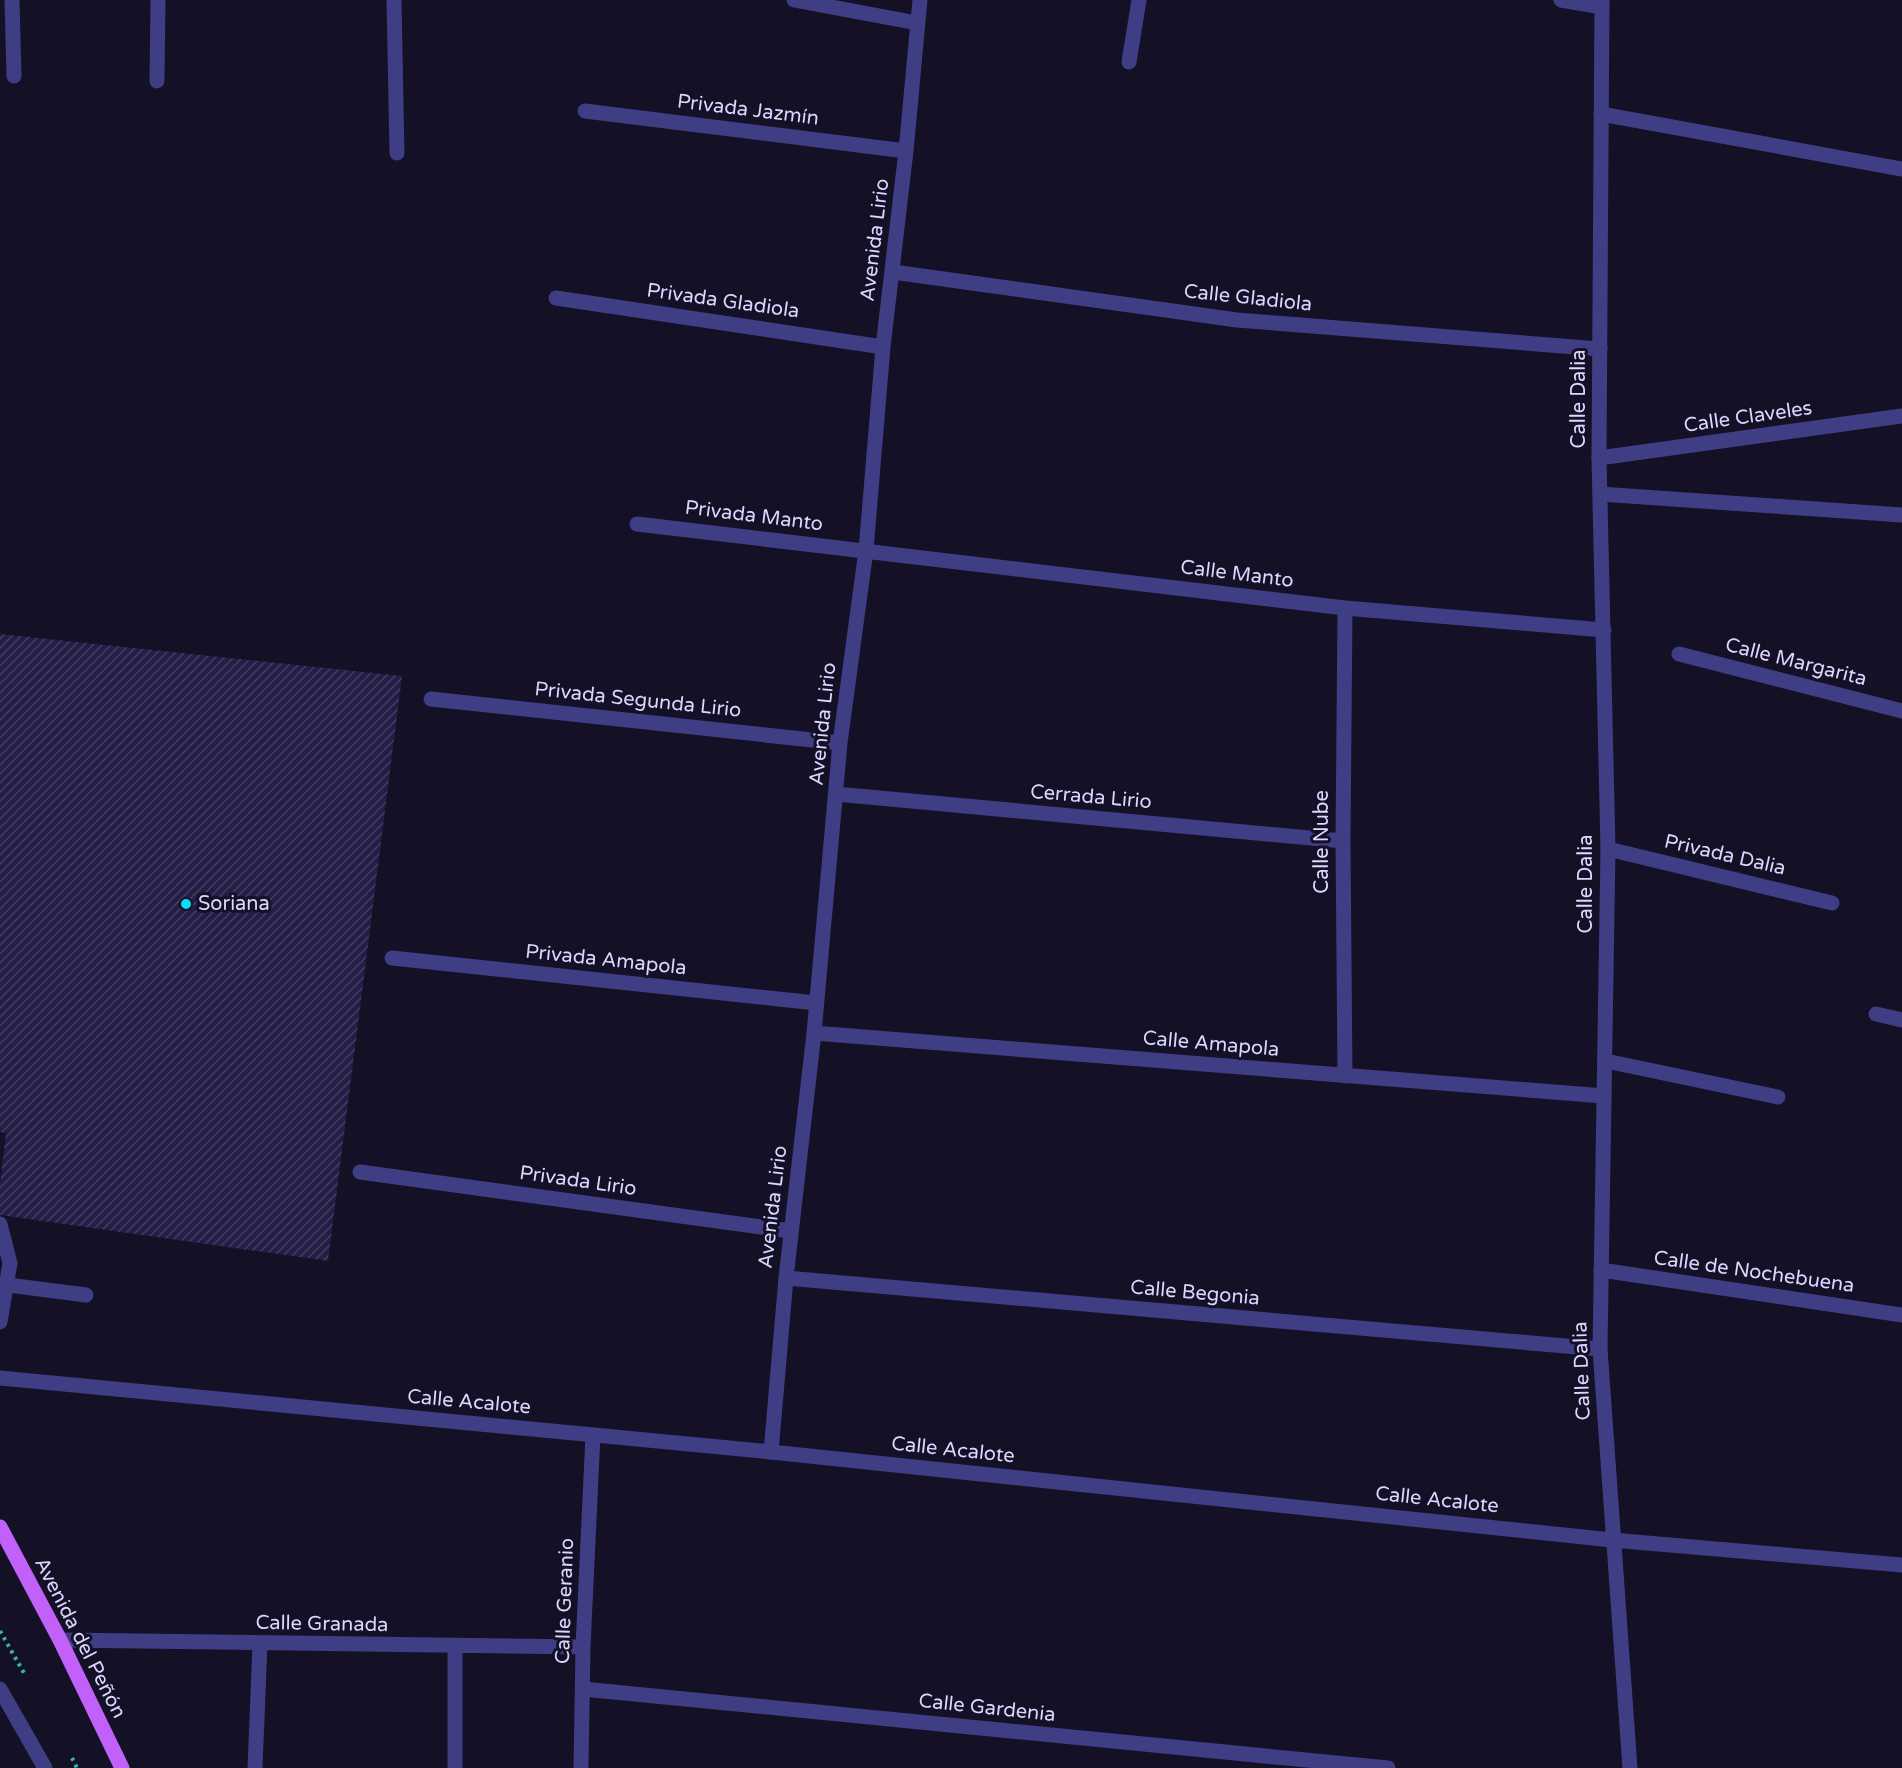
<svg xmlns="http://www.w3.org/2000/svg" width="1902" height="1768" viewBox="0 0 1902 1768" font-family="'Varela Round',sans-serif">
<style>
.building{fill:url(#building-hatch)}
.lines{fill:none;stroke-linecap:round;stroke-linejoin:round}
.path{stroke:#34b4ac;stroke-width:4;stroke-dasharray:3 4.5;stroke-linecap:butt}
.service{stroke:#3f3d83;stroke-width:15}
.minor{stroke:#3f3d83;stroke-width:15}
.tertiary{stroke:#3f3d83;stroke-width:15}
.primary{stroke:#c161fa;stroke-width:15}
.poi-dot{fill:#09def7;stroke:#141026;stroke-width:2}
.labels{text-anchor:middle;dominant-baseline:central;stroke-width:6;stroke-linejoin:round;paint-order:stroke}
.street-label{font-size:20px;fill:#dad6fe;stroke:#141026}
.poi-label{font-size:20px;fill:#dad6fe;stroke:#141026;text-anchor:start}
</style>
<defs>
<pattern id="building-hatch" width="6" height="6" patternUnits="userSpaceOnUse" patternTransform="scale(1.5)"><rect width="6" height="6" fill="#251d46"/><path d="M-1 1l2-2M0 6l6-6M5 7l2-2" fill="none" stroke="#443d62"/></pattern>
</defs>
<rect width="100%" height="100%" fill="#141026"/>
<path class="building" d="M0,634l402,42 -74,585 -328,-46v-31l6,-51 -6,-1z"/>
<g class="lines">
<path class="path" d="M0,1631l24,42
M72,1758l5,10"/>
<path class="service" d="M0,1224l10,39 -10,59
M0,1284l86,11
M0,1689l45,79"/>
<path class="minor" d="M12,0l2,76
M394,0l3,153
M794,0l123,23
M1561,0l41,7
M1129,62l10,-62
M157,81l1,-81
M585,111l321,40
M1601,114l301,55
M893,272l344,48 363,29
M556,298l327,49
M1599,458l303,-42
M1600,494l302,21
M637,524l708,84 259,22
M1679,654l223,57
M431,699l409,44
M836,794l507,47
M1608,849l224,54
M392,958l424,45
M1876,1014l26,6
M814,1033l790,63
M1606,1061l172,36
M1345,1076l-2,-235 2,-233
M360,1172l430,59
M1601,1270l301,45
M786,1278l814,71
M771,1452l15,-174 28,-245 26,-290 26,-193 17,-203 23,-196 14,-151
M60,1640l523,7
M583,1689l805,79
M255,1768l5,-124
M455,1768v-121
M581,1768l2,-121 10,-212"/>
<path class="tertiary" d="M1602,0l-3,458 9,391 -8,500 30,419
M0,1378l771,74 841,88 290,25"/>
<path class="primary" d="M0,1527l60,113 62,128"/>
</g>
<circle class="poi-dot" cx="186" cy="904" r="6"/>
<g class="labels">
<g class="street-label">
<text transform="translate(748 110) rotate(7)">Privada Jazmín</text>
<text transform="translate(875 240) rotate(-83)">Avenida Lirio</text>
<text transform="translate(1248 298) rotate(6)">Calle Gladiola</text>
<text transform="translate(723 301) rotate(8)">Privada Gladiola</text>
<text transform="translate(1579 399) rotate(-90)">Calle Dalia</text>
<text transform="translate(1748 417) rotate(-8)">Calle Claveles</text>
<text transform="translate(754 516) rotate(7)">Privada Manto</text>
<text transform="translate(1237 574) rotate(7)">Calle Manto</text>
<text transform="translate(1796 662) rotate(14)">Calle Margarita</text>
<text transform="translate(638 700) rotate(6)">Privada Segunda Lirio</text>
<text transform="translate(823 724) rotate(-84)">Avenida Lirio</text>
<text transform="translate(1091 797) rotate(5)">Cerrada Lirio</text>
<text transform="translate(1322 842) rotate(-90)">Calle Nube</text>
<text transform="translate(1725 855) rotate(13)">Privada Dalia</text>
<text transform="translate(1586 884) rotate(-90)">Calle Dalia</text>
<text transform="translate(606 960) rotate(6)">Privada Amapola</text>
<text transform="translate(1211 1044) rotate(5)">Calle Amapola</text>
<text transform="translate(578 1181) rotate(8)">Privada Lirio</text>
<text transform="translate(773 1207) rotate(-83)">Avenida Lirio</text>
<text transform="translate(1754 1272) rotate(8)">Calle de Nochebuena</text>
<text transform="translate(1195 1293) rotate(5)">Calle Begonia</text>
<text transform="translate(1582 1371) rotate(-92)">Calle Dalia</text>
<text transform="translate(469 1402) rotate(5)">Calle Acalote</text>
<text transform="translate(953 1450) rotate(6)">Calle Acalote</text>
<text transform="translate(1437 1500) rotate(6)">Calle Acalote</text>
<text transform="translate(565 1601) rotate(-88)">Calle Geranio</text>
<text transform="translate(322 1624) rotate(1)">Calle Granada</text>
<text transform="translate(80 1638) rotate(63)">Avenida del Peñón</text>
<text transform="translate(987 1708) rotate(6)">Calle Gardenia</text>
</g>
<g class="poi-label">
<text x="198" y="904">Soriana</text>
</g>
</g>
</svg>
